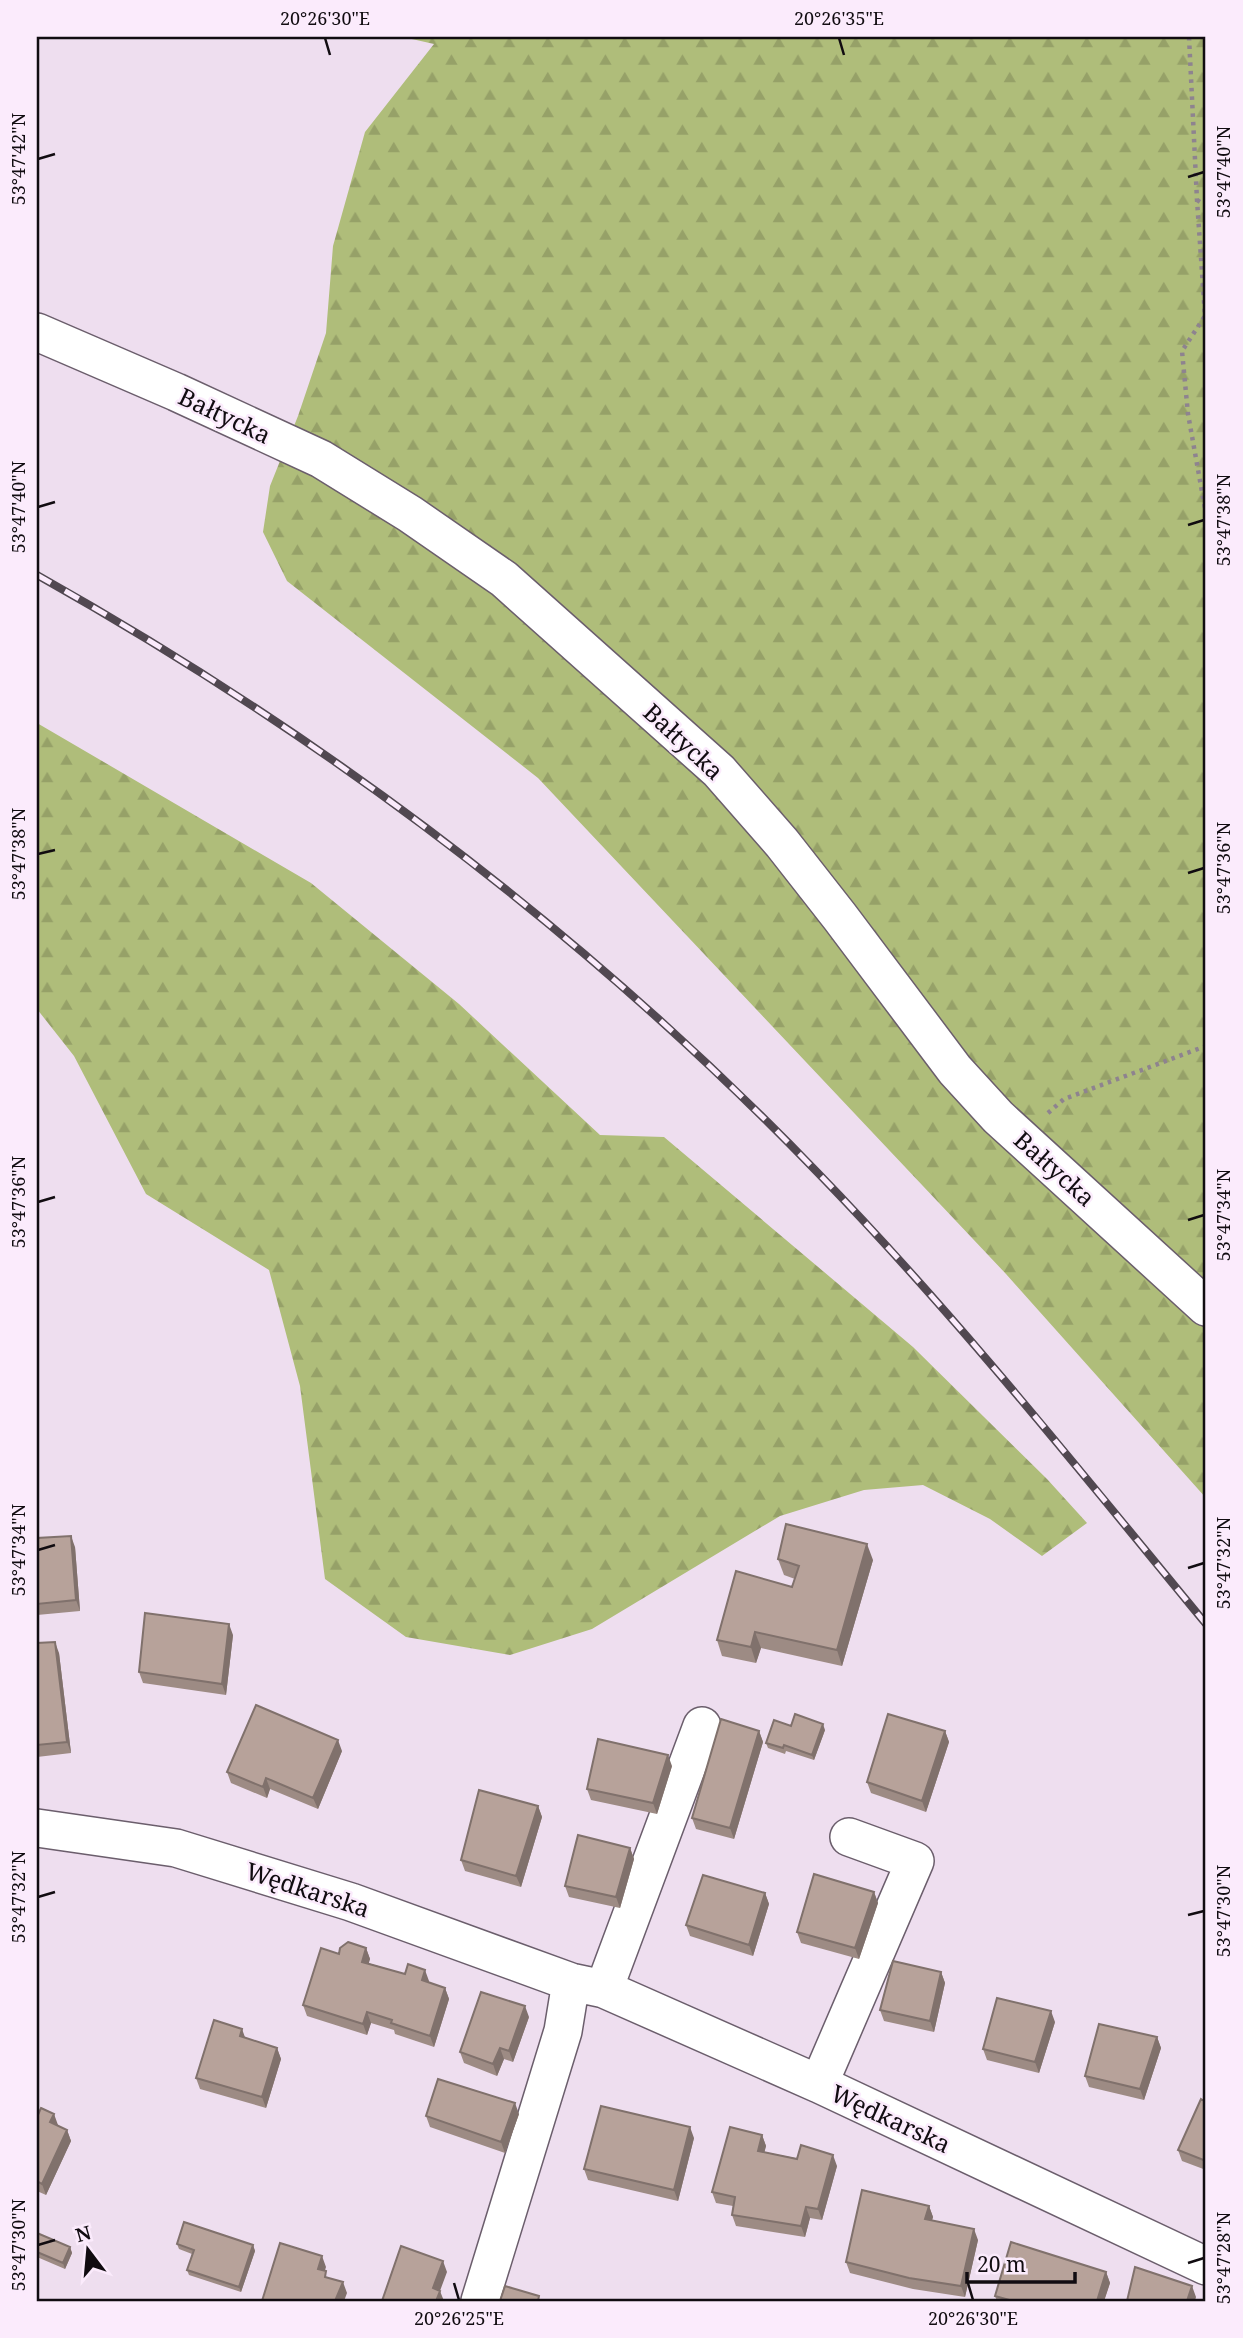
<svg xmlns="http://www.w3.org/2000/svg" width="1243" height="2338" viewBox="0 0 1243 2338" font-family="'Noto Serif',serif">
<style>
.forest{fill:url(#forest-firs)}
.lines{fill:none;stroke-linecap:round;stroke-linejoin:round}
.minor-casing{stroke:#6b5e6c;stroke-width:40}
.path{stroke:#8e838f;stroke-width:4.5;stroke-dasharray:3.5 5;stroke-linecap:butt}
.minor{stroke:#fff;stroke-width:37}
.rail-casing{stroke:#514851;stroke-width:8}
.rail{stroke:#fbebfc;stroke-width:5;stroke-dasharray:16;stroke-linecap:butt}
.wall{fill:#9d8b84}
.shaded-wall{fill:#80716c}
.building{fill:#b7a29a;stroke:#80716c;stroke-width:2}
.ticks{fill:none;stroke:#110c11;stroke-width:2.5}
.labels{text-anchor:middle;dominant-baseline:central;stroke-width:5;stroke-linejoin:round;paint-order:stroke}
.street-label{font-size:24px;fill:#110c11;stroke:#fbebfc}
.neatline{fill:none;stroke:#110c11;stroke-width:2.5}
.ticks-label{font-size:18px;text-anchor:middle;fill:#110c11}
</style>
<defs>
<pattern id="forest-firs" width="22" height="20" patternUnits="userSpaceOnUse" patternTransform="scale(1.75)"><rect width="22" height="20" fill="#afbd7a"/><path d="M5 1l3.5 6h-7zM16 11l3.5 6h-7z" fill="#96a168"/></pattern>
</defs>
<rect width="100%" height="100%" fill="#eedeef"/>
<path class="forest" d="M403,37h803v1461l-200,-224 -468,-496 -251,-197 -24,-49 7,-46 28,-70 28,-83 7,-87 32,-114 69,-88z
M37,723l274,160 148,121 141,131 64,2 249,210 134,132 40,44 -45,33 -52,-37 -67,-34 -59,5 -84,26 -188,113 -82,26 -104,-18 -81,-58 -25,-193 -31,-116 -123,-76 -72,-138 -37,-47z"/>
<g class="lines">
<g class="minor-casing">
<path id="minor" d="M37,332l139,60 145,67 89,55 94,65 215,192 63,72 58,74 115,153 43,47 208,190
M37,1828l139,20 175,54 220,80 33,7 215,95 387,182
M604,1989l98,-263
M819,2084l96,-223 -66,-24
M480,2301l83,-270 8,-49"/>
</g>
<path class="path" d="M1189,37l8,163 8,116 -23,35 6,63 18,100
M1197,200l9,6
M1048,1113l16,-14 142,-53"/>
<use href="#minor" class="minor"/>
<g class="rail-casing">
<path id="rail" d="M37,575c287,161 551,360 780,597 139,143 263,299 389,452"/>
</g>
<use href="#rail" class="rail"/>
</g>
<path class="wall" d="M37,1538l38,9 5,64 -43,4z
M778,1559l95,1 -31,106 -81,-18 -5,15 -34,-7 -5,-16 75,-53 3,-8 -11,-4z
M233,1635l-7,60 -83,-12 -4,-11z
M37,1643l22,10 12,100 -34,4z
M791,1726l34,4 -11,30 -28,-9 -1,3 -17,-6 -2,-5z
M759,1731l4,11 -29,97 -38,-10 -4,-11z
M945,1731l4,11 -23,70 -55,-19 -4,-11z
M342,1751l-24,58 -48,-20 -3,9 -36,-15 -4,-11z
M672,1766l-15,48 -66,-14 -4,-11z
M538,1806l4,11 -21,70 -56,-16 -4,-11z
M630,1848l4,11 -14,49 -51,-11 -4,-11z
M874,1892l4,11 -19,56 -58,-16 -4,-11z
M765,1893l4,11 -16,52 -63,-20 -4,-11z
M366,1948l4,11 -2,4 61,18v1l16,6 4,11 -15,48 -39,-13 -1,-4 -23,-7 -4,12 -60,-19 -4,-11 36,-51z
M941,1972l4,11 -11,49 -50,-11 -4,-11z
M529,2017l-16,45 -9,-3 -7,17 -33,-13 -4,-11z
M1055,2022l-16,51 -52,-13 -4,-11z
M1157,2037l4,11 -17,52 -55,-13 -4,-11z
M246,2038l31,10 4,11 -15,49 -66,-19 -4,-11z
M1206,2102v68l-24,-9 -4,-11z
M54,2114l3,12 10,4 4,11 -25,54 -9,-4v-74z
M519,2114l-14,39 -75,-26 -4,-11z
M762,2135l4,11 -2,6 73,14 -15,54 -12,-2 -5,19 -69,-11 -4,-11 1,-9 -17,-3 -4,-11z
M694,2138l-16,63 -90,-21 -4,-11z
M929,2206l4,11 -1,3 46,20 -13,57 -52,-8 -63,-16 -4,-11z
M37,2233l33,14 2,6 -7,16 -28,-12z
M177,2244l76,1 2,6 -14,41 -52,-17 -2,-5 5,-16 -13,-5z
M1106,2272l4,11 -6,18h-107l-2,-5z"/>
<path class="shaded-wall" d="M71,1536l4,11 5,64 -4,-11z
M867,1544l6,16 -31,106 -5,-16z
M229,1624l4,11 -7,60 -4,-11z
M755,1632l6,16 -5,15 -5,-16z
M55,1642l4,11 12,100 -4,-11z
M823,1724l2,6 -11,30 -2,-5z
M759,1731l4,11 -29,97 -4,-11z
M945,1731l4,11 -23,70 -4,-11z
M338,1740l4,11 -24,58 -5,-11z
M668,1755l4,11 -15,48 -4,-11z
M266,1778l4,11 -3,9 -4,-11z
M538,1806l4,11 -21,70 -5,-11z
M630,1848l4,11 -14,49 -4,-11z
M874,1892l4,11 -19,56 -4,-11z
M765,1893l4,11 -16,52 -4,-11z
M366,1948l4,11 -4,14 -4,-11z
M425,1970l4,11 -3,10 -4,-11z
M941,1972l4,11 -11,49 -4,-11z
M445,1988l4,11 -15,48 -4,-11z
M525,2006l4,11 -16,45 -4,-11z
M1051,2011l4,11 -16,51 -4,-11z
M367,2012l4,11 -4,12 -4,-11z
M242,2029l4,11 -6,-4z
M1157,2037l4,11 -17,52 -4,-11z
M277,2048l4,11 -15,49 -4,-11z
M500,2048l4,11 -7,17 -4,-12z
M515,2103l4,11 -14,39 -4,-11z
M54,2114l4,11 -4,8 -4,-11z
M690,2127l4,11 -16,63 -4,-11z
M67,2130l4,11 -25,54 -4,-11z
M762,2135l4,11 -4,16 -4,-11z
M833,2155l4,11 -15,54 -4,-11z
M929,2206l4,11 -4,13 -4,-11z
M806,2207l4,11 -5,19 -4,-11z
M974,2229l4,11 -13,57 -4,-11z
M253,2245l2,6 -14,41 -2,-5z
M70,2247l2,6 -7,16 -2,-6z
M322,2256l4,11 -4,13 -4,-11z
M443,2261l4,11 -10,27 -4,-11z
M1106,2272l4,11 -6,18h-7z
M343,2282l4,11 -3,8h-9z
M1192,2286l4,11 -1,4h-8z
M440,2291l4,10h-8z"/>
<path class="building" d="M786,1524l81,20 -30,106 -82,-18 -4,15 -34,-7 19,-69 56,16 7,-21 -21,-7z
M71,1536l5,64 -39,4v-66z
M145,1613l84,11 -7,60 -83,-12z
M55,1642l12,100 -30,3v-102z
M256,1705l82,35 -25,58 -47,-20 -3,9 -36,-15z
M795,1714l28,10 -11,31 -28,-10 -1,3 -17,-5 8,-23 17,6z
M888,1714l57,17 -23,70 -55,-19z
M721,1719l38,12 -29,97 -38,-10z
M598,1739l70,16 -15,48 -66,-14z
M479,1790l59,16 -22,70 -55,-16z
M578,1835l52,13 -14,49 -51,-11z
M814,1874l60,18 -19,56 -58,-16z
M703,1875l62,18 -16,52 -63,-20z
M348,1942l18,6 -4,14 43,12 3,-10 17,6 -3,10 23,8 -15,48 -39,-13 1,-3 -25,-8 -4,12 -60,-19 18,-57 18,6 1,-6z
M893,1961l48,11 -11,49 -50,-11z
M481,1992l44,14 -16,45 -9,-3 -7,16 -33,-12z
M997,1998l54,13 -16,51 -52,-13z
M214,2020l28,9 -2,7 37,12 -15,49 -66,-19z
M1099,2024l58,13 -17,52 -55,-13z
M438,2079l77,24 -14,39 -75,-26z
M1201,2099l5,3v59l-28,-11z
M601,2106l89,21 -16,63 -90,-21z
M41,2108l13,6 -4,8 17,8 -25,54 -5,-3v-64z
M730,2127l32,8 -4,16 39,8 4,-14 32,10 -15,54 -12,-2 -5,19 -69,-11 3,-18 -23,-5z
M862,2190l67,16 -4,13 49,10 -13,57 -52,-8 -63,-16z
M184,2222l69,23 -14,42 -52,-17 7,-20 -17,-6z
M37,2233l33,14 -7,16 -26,-11z
M1011,2242l95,30 -9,29h-84l-18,-5z
M280,2243l42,13 -4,13 8,2 -1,6 18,5 -8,19h-73z
M401,2246l42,15 -10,27 7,3 -4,10h-54z
M1135,2267l57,19 -5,15h-60z
M505,2286l34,10 -1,5h-38z"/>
<path class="ticks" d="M325,38l5,17M839,38l5,17M38,159l17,-5M1188,177l16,-5M38,507l17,-5M1188,525l16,-5M38,854l17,-4M1188,873l16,-5M38,1202l17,-5M1188,1220l16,-5M38,1550l17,-5M1188,1568l16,-5M38,1897l17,-5M1188,1915l16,-4M38,2245l17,-5M1188,2263l16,-5M454,2283l5,17M968,2283l5,17"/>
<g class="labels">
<g class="street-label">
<text transform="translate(225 415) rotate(25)">Bałtycka</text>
<text transform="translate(684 741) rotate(43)">Bałtycka</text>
<text transform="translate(1055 1168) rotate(42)">Bałtycka</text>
<text transform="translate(308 1889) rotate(18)">Wędkarska</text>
<text transform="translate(891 2118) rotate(25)">Wędkarska</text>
</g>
</g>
<rect width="1243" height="2338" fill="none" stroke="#fbebfc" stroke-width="77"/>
<g transform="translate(88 2250) rotate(344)" stroke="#fbebfc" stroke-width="5" paint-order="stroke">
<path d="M0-5L12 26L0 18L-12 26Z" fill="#110c11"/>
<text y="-10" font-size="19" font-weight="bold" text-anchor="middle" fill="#110c11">N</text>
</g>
<path d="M967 2272v10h108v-10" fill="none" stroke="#110c11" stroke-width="3.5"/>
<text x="977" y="2272" font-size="21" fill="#110c11" stroke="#fbebfc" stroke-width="5" paint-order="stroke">20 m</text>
<rect x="38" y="38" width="1166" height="2262" class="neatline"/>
<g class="ticks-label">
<text x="325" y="25">20°26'30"E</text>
<text x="839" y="25">20°26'35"E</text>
<text transform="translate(19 159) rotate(-90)" y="6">53°47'42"N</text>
<text transform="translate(1224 172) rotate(-90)" y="6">53°47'40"N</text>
<text transform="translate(19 507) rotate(-90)" y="6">53°47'40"N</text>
<text transform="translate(1224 520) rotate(-90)" y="6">53°47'38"N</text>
<text transform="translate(19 854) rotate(-90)" y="6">53°47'38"N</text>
<text transform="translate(1224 868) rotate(-90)" y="6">53°47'36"N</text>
<text transform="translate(19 1202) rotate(-90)" y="6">53°47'36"N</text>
<text transform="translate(1224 1215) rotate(-90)" y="6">53°47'34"N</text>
<text transform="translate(19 1550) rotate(-90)" y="6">53°47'34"N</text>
<text transform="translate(1224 1563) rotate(-90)" y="6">53°47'32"N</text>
<text transform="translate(19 1897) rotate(-90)" y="6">53°47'32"N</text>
<text transform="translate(1224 1911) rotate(-90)" y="6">53°47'30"N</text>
<text transform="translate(19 2245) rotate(-90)" y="6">53°47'30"N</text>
<text transform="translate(1224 2258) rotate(-90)" y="6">53°47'28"N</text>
<text x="459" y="2325">20°26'25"E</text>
<text x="973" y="2325">20°26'30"E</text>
</g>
</svg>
